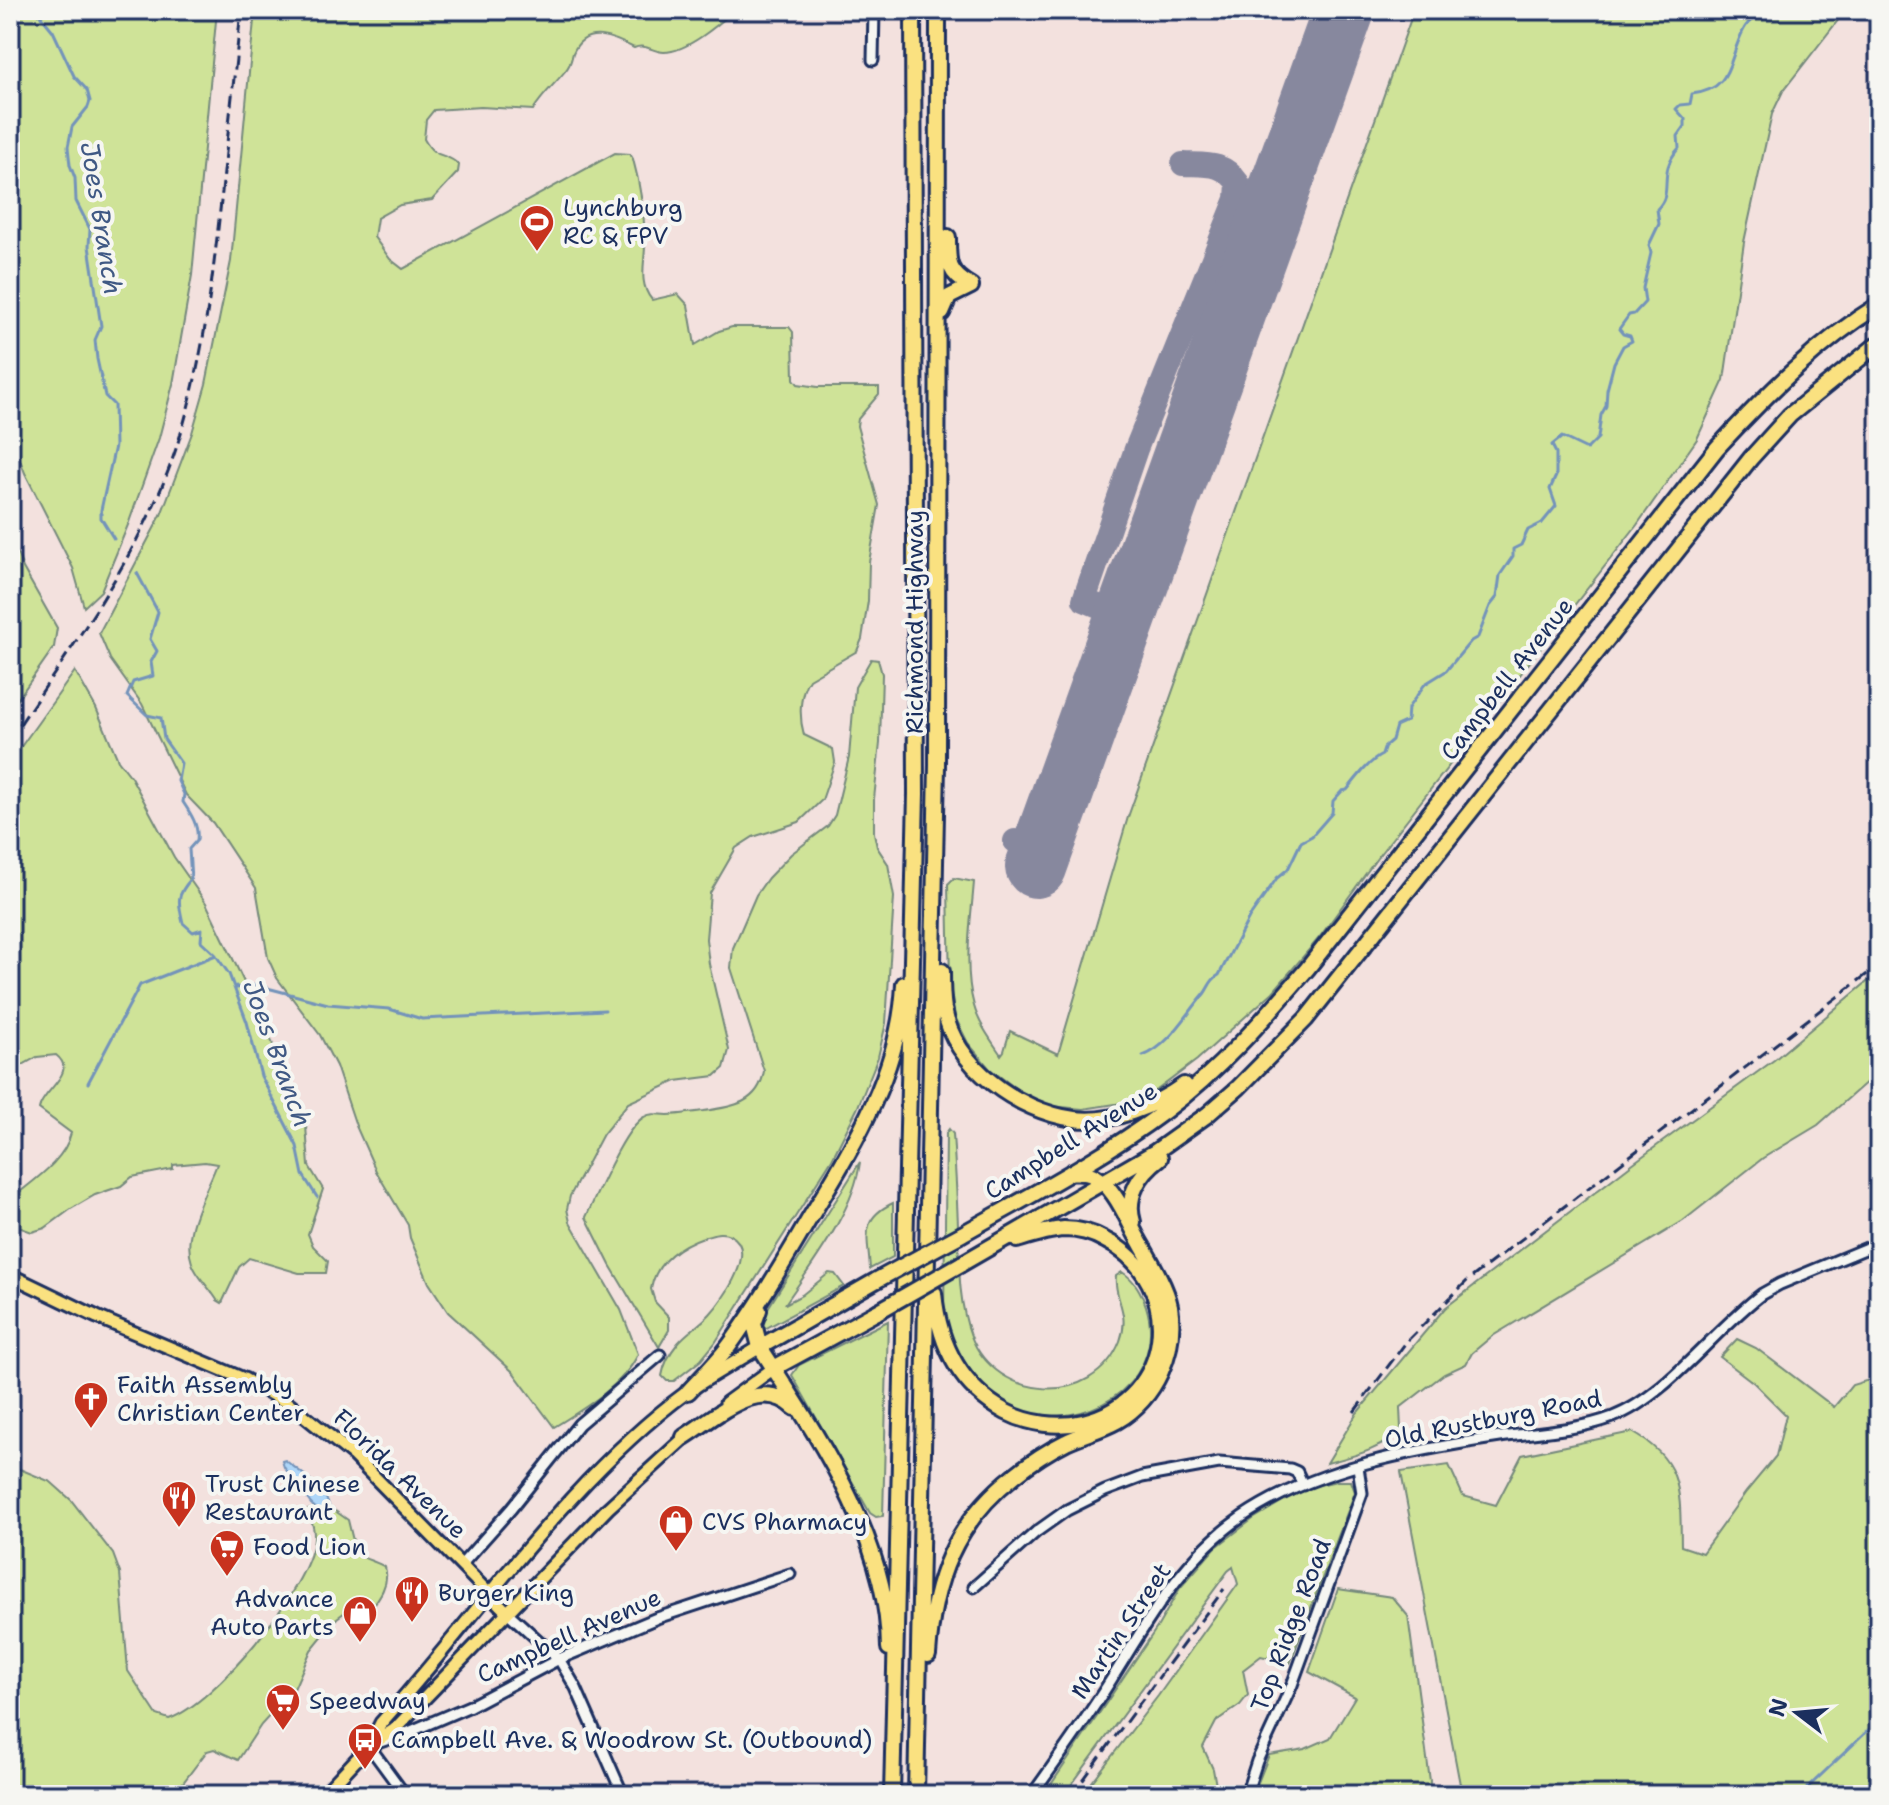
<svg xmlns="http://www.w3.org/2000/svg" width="1889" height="1805" viewBox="0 0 1889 1805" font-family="'Shantell Sans',sans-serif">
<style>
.green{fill:#cfe398;stroke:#75897b;stroke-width:2}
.water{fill:#aed6f8;stroke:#7393ba;stroke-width:2}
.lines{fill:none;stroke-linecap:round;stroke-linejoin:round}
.stream{stroke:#7393ba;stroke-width:3}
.taxiway{stroke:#87889e;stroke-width:24}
.runway{stroke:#87889e;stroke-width:62}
.minor-casing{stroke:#1b2f5e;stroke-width:15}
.major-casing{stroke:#1b2f5e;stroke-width:17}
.highway-casing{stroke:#1b2f5e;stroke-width:20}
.minor{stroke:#f6f6f2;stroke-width:9}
.major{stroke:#fae180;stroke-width:11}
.highway{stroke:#fae180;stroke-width:14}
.rail{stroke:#1b2f5e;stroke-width:3;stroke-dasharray:12 6;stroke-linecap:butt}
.highway-bridge-casing{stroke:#1b2f5e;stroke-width:20;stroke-linecap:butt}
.highway-bridge{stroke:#fae180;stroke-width:14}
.labels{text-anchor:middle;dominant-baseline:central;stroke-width:8;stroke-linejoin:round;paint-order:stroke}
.poi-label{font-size:24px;fill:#1b2f5e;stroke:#f6f6f2;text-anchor:start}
.street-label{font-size:24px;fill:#1b2f5e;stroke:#f6f6f2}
.water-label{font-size:26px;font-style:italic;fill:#405984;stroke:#f6f6f2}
</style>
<rect width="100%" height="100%" fill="#f3e1de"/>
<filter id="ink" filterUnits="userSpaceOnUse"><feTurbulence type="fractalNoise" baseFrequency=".0125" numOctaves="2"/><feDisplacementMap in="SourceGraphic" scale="16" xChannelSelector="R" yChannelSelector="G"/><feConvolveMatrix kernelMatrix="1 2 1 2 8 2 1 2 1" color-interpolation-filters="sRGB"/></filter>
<g filter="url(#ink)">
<path class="green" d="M10,10h207l-25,265 -19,109 -14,54 -31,87 -27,66 -17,16 -11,-39 -48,-95 -15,-40z
M255,10h480c-16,14 -48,42 -71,42 -11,0 -19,-9 -30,-4 -19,-10 -49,-24 -61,5 -2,7 -2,11 -7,17 -11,14 -23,24 -33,40l-52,-3 -47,3 -8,10 -2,19c12,22 21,12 35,26l-1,7 -26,28 -32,5 -23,13 -3,19 16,22 13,10 212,-116 15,1 3,5c7,25 11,54 12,81 1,21 -8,42 7,60l26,-6 10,11 7,40 24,-14 13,-4h57l4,5 1,47 4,5 20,3h61v7l-21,25 -1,7 22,79 -10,57 -1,39 -6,38 -5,12 -48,28c-10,15 -10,39 -5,56l29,14 2,13 -13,38 -23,22 -46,15 -17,11 -26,45 -4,46 3,25 20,86 -5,18 -9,8 -39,5 -48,22 -25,31 -33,62 -3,13 3,13 51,88 17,44c-13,30 -56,56 -84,73l-41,-55 -65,-60 -19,-29 -19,-45 -2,-13 -32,-54 -20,-45 -20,-60 -16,-31 -43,-57 -9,-20 -12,-70 -43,-65 -27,-28 -44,-91 -32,-45 -11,-26 62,-118 31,-82 14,-49 25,-123z
M1414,10h432l-63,81 -11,23 -28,128 -20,138 -27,59 -60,86 -257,329 -61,84 -46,54 -76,68 -40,30 -35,13 -39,6 -33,-3 -24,-10 -36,-27 -22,-26 -13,-26 -5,-32 -2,-101 6,-6 20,4c-3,39 -11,85 0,124 5,18 17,34 27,49l3,-4 6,-20 48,23 70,-237z
M10,535l13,33 34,60 -3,19 -44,63z
M871,659l7,1 4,14 -2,69 -6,56v34l3,14 11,17 6,33 -8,126 -8,34 -21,52 -25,50 -117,184 -14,17 -27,21h-7l-5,-5c2,-13 7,-22 16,-33 9,-11 22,-18 32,-29 14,-15 49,-65 20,-79 -9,-4 -16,-1 -24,1 -26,9 -50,24 -55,53l4,13 14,15v13l-10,17 -49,-82 -24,-48c11,-22 38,-89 58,-100 8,-5 15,-2 24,-2 12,0 24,-3 36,-4 29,-4 55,-8 60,-40l-33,-103 2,-20 23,-53 12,-17 23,-24 37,-28 7,-11 14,-58 6,-70z
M75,671l21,37 22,52 13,17 43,80 32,46 28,58 38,81 11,33 18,31 5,20 3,40 14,23 -15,45 5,12 15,15 -2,12h-27l-50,-15 -10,9 -17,36 -5,-3c-7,-12 -21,-24 -25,-37 -11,-30 14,-70 25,-99l-12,-2 -32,3v4l-41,8 -11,9 -26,9 -24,14 -26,19 -13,4 -22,-8v-24c22,-19 54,-38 61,-67l-32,-24c3,-19 40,-36 17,-54l-19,2 -27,15v-310z
M1879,972v103l-10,5 -51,45 -55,33 -80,63 -192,116 -19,16 -6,11 -22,10 -44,34 1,21c-18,21 -48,27 -74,34l30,-50 88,-105 187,-144 142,-104z
M949,1129l4,5c2,31 4,62 5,92 1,38 0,75 13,110 25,65 122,73 149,5 11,-29 -7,-43 -4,-65l6,-4c13,8 19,20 24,34 22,70 -49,122 -115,107 -45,-10 -74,-55 -87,-96l2,-184z
M860,1162c-6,49 -48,102 -75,142l17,-9 27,-22 6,1 9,12 -81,44 -3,-6 3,-8z
M893,1203v54l-23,12c-2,-32 -11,-50 23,-66z
M888,1321l-5,195 -7,1 -6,-4 -78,-138 7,-10z
M1737,1339l19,9 78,59 18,-22 27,-8v418h-417l-61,-323 48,-7 14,31 33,9 26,-50 110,-23c52,29 48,61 49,114l21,7 44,-61 30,-36 10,-41 -32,-32 -34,-26z
M10,1465l41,17 20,18 42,54 7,19 8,98 29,44 12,4c47,-17 133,-124 144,-173 3,-14 -1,-24 -5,-36l6,-2 6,4 10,-1 1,-3 17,12 8,33c9,7 19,8 29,14 5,17 -6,31 -16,44l-21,-1 -11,8 -26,32 -17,39 -33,36 -23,35 -24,-11 -7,2 -25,33 -43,7 -6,4h-123z
M1337,1481h14l4,11 -65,171 -29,-7 -18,14 5,25 -8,10 -24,17 -13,25 10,22 4,22 -2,4h-133l76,-99 80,-112 -5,-17 -5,4 -164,224h-20l114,-169 22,-38 35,-40 38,-29 40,-24 17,-8z
M1338,1589l54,8 16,19 22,165 -1,14h-139l-6,-5 -27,-5 12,-30 36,-6 25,-11 25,-41 -46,-25z"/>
<path class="water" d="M285,1460c15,12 44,30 45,51l-10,1 -9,-8 -27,-37 -2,-6z"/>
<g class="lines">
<path class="stream" d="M36,10l17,21 21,45 13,14 3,11 -2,6 -16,20 -4,20 2,18 5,13 1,23 14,28 -1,17 12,80 -6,14 2,19 8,37 9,9 1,41 -14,64v8l13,21
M137,573l21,39 -8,27 7,12 -6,11 2,14 -20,6 -6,14 20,19 14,3 3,21 17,24 -3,18 6,13 -1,8c8,12 16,24 14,38l-8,9 2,30c-15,17 -13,22 -8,44l10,9 9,-3 -1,12 14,13 14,20 18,48 14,54 36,70 6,29 14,22
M236,986l1,2 19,-3 72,19 61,5 33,10 183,-9
M1143,1056c26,-10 43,-41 61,-62 6,-8 6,-14 15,-19l30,-57 28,-40 11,-9 13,-27 11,-6 20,-23 1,-12 9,-10 5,-1c9,-11 22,-29 35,-35l3,-9 7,-6 4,-14 11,-5 1,-13 17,-24 21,-13 25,-30 7,-4 12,-31 7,-9 3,-22 13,-19v-7l8,-4 7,-15 14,-7 14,-17 -6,-17 6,-13v-23l-4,-8 10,-8 25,12 11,-11 3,-23 5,-9 1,-16 7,-27 9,-17 9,-5 -2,-5 -7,-2 -4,-5 10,-14 5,-1 11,-12 -2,-14 8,-35 -2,-8 10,-21 -2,-15c18,-17 -1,-36 22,-61l-1,-12 7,-10v-7l-9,-10 4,-4 10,-1 2,-10c42,-5 35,-34 52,-65 4,-8 13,-13 18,-19
M88,1083l52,-98 76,-30
M1800,1795l79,-75"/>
<path class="taxiway" d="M1238,183l12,30 10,4 15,-14
M1125,617l-41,-17 52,-151 101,-250 1,-16c-15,-21 -30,-18 -55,-19
M1015,841l26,10"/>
<path class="runway" d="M1036,867l308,-857"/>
<g class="minor-casing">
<path id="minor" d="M873,60l1,-50
M462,1564l49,-55 68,-85 81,-69
M974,1587l62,-55 31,-22 38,-19 37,-14 77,-14 71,6 7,3 6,13
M506,1611l53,48 17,29 47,107
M405,1795l-36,-49 40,-14 61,-26 89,-47 98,-41 133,-44
M1032,1795c27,-38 54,-75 79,-115 37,-59 72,-123 131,-163 74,-50 172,-67 258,-80 37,-5 79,-7 113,-20 53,-20 102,-88 149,-123l18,-10 99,-41
M1246,1795l11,-34 35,-76 70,-192 -4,-26"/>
</g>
<g class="major-casing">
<path id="major" d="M10,1275l87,42 147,62 47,26 62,50 153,156
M726,1403l48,-35
M371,1743l10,-20c97,-108 189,-245 306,-331 23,-16 49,-30 73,-45
M323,1795l46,-49 25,-16 214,-222 83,-76"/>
</g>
<g class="highway-casing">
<path id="highway" d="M948,237c0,25 -1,36 23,49
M942,313l7,-16 22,-11
M942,971c0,13 0,26 2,38 11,58 74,102 130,110 37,5 81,-13 110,-34
M1133,1222c-8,-26 7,-49 27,-64
M962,1234c69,-39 140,-76 203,-123 54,-40 98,-91 142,-142l410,-521c49,-53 100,-105 162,-143
M961,1264l194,-112 52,-37 31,-27 68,-69 445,-561 39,-43 89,-72
M934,1293c5,52 26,94 72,119 23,12 52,16 77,10 91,-21 105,-140 22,-182 -12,-7 -27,-11 -41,-11 -16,1 -31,6 -47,11
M759,1310l-5,14 6,23c57,89 128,190 129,301
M760,1347l117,-67
M774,1368l103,-56
M688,1392c14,-15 29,-30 41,-46 29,-40 54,-82 79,-125 44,-73 92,-148 96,-237
M684,1437c32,-20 76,-63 111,-29
M928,1655c5,-75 26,-132 87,-180 16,-13 33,-24 51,-33 17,-8 35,-12 51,-21 39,-23 60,-70 53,-115 -4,-21 -23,-51 -34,-71 -10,-19 -25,-55 -47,-61 -6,-2 -13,-1 -18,-2
M892,1795l24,-1001 -3,-784
M916,1795l21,-1030 1,-755"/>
</g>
<use href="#minor" class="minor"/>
<use href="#major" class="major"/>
<use href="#highway" class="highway"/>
<path class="rail" d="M10,739c57,-85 124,-176 160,-273 32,-88 42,-181 52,-274 6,-61 13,-121 19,-182
M1354,1412l53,-71 60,-60 412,-316
M1072,1795l152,-206"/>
<g class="highway-bridge-casing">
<path id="highway-bridge" d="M877,1280l85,-46
M877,1312l84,-48"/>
</g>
<use href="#highway-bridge" class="highway-bridge"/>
</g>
</g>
<defs>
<g id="stadium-pin" transform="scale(1.8)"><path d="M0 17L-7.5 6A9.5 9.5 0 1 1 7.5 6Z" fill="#c8321e" stroke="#f6f6f2"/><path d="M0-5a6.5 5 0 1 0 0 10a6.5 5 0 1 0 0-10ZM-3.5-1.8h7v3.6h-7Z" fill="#fff"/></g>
<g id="church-pin" transform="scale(1.8)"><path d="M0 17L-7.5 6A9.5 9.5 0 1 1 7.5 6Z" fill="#c8321e" stroke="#f6f6f2"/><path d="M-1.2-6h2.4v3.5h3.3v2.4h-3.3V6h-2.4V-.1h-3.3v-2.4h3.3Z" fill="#fff"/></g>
<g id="restaurant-pin" transform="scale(1.8)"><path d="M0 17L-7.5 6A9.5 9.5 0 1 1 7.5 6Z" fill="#c8321e" stroke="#f6f6f2"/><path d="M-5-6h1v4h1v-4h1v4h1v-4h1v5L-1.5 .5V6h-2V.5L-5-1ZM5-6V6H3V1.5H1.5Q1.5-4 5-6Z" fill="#fff"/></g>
<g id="shop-pin" transform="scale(1.8)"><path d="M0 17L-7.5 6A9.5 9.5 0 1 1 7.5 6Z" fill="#c8321e" stroke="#f6f6f2"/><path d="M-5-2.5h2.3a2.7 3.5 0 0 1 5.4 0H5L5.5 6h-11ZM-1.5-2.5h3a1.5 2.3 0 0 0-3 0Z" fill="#fff"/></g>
<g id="supermarket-pin" transform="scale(1.8)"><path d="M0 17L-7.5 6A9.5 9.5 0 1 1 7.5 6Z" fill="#c8321e" stroke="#f6f6f2"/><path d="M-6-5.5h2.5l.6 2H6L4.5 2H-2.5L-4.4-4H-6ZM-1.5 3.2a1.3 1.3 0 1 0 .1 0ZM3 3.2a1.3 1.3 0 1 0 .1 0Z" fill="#fff"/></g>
<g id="bus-pin" transform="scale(1.8)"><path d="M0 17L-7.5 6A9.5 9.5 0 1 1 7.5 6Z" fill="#c8321e" stroke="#f6f6f2"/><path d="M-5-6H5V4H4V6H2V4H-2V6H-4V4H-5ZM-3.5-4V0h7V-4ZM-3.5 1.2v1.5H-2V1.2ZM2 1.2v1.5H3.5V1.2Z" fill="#fff"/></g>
</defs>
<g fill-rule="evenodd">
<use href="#stadium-pin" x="537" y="222"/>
<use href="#church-pin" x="91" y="1399"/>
<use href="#restaurant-pin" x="179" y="1498"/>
<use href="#shop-pin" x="676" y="1522"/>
<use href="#supermarket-pin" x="227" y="1547"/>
<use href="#restaurant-pin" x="412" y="1593"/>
<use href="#shop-pin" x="360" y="1613"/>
<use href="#supermarket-pin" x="283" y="1701"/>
<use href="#bus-pin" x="365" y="1740"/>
</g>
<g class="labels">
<g class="poi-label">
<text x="563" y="208">Lynchburg<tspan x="563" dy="28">RC &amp; FPV</tspan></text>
<text x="117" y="1385">Faith Assembly<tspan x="117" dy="28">Christian Center</tspan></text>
<text x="205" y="1484">Trust Chinese<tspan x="205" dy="28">Restaurant</tspan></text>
<text x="702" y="1522">CVS Pharmacy</text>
<text x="253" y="1547">Food Lion</text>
<text x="438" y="1593">Burger King</text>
<text x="334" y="1599" text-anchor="end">Advance<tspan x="334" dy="28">Auto Parts</tspan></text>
<text x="309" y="1701">Speedway</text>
<text x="391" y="1740">Campbell Ave. &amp; Woodrow St. (Outbound)</text>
</g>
<g class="street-label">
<text transform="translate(915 622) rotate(-90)">Richmond Highway</text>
<text transform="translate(1507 679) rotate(-52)">Campbell Avenue</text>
<text transform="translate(1071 1141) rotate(-32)">Campbell Avenue</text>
<text transform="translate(1493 1419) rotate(-11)">Old Rustburg Road</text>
<text transform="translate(400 1474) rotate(44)">Florida Avenue</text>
<text transform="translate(1291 1625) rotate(-69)">Top Ridge Road</text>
<text transform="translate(1121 1631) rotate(-56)">Martin Street</text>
<text transform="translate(569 1636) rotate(-24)">Campbell Avenue</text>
</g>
<g class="water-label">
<text transform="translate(102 218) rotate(81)">Joes Branch</text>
<text transform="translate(278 1053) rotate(70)">Joes Branch</text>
</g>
</g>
<rect width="1889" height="1805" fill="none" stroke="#f6f6f2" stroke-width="40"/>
<rect x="20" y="20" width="1849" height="1765" fill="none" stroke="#1b2f5e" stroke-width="3" filter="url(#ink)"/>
<g transform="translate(1797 1713) rotate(286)" stroke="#f6f6f2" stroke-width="6" paint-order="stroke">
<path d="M0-6L14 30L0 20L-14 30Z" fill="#1b2f5e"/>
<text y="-12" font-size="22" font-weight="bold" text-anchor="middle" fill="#1b2f5e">N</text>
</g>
</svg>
